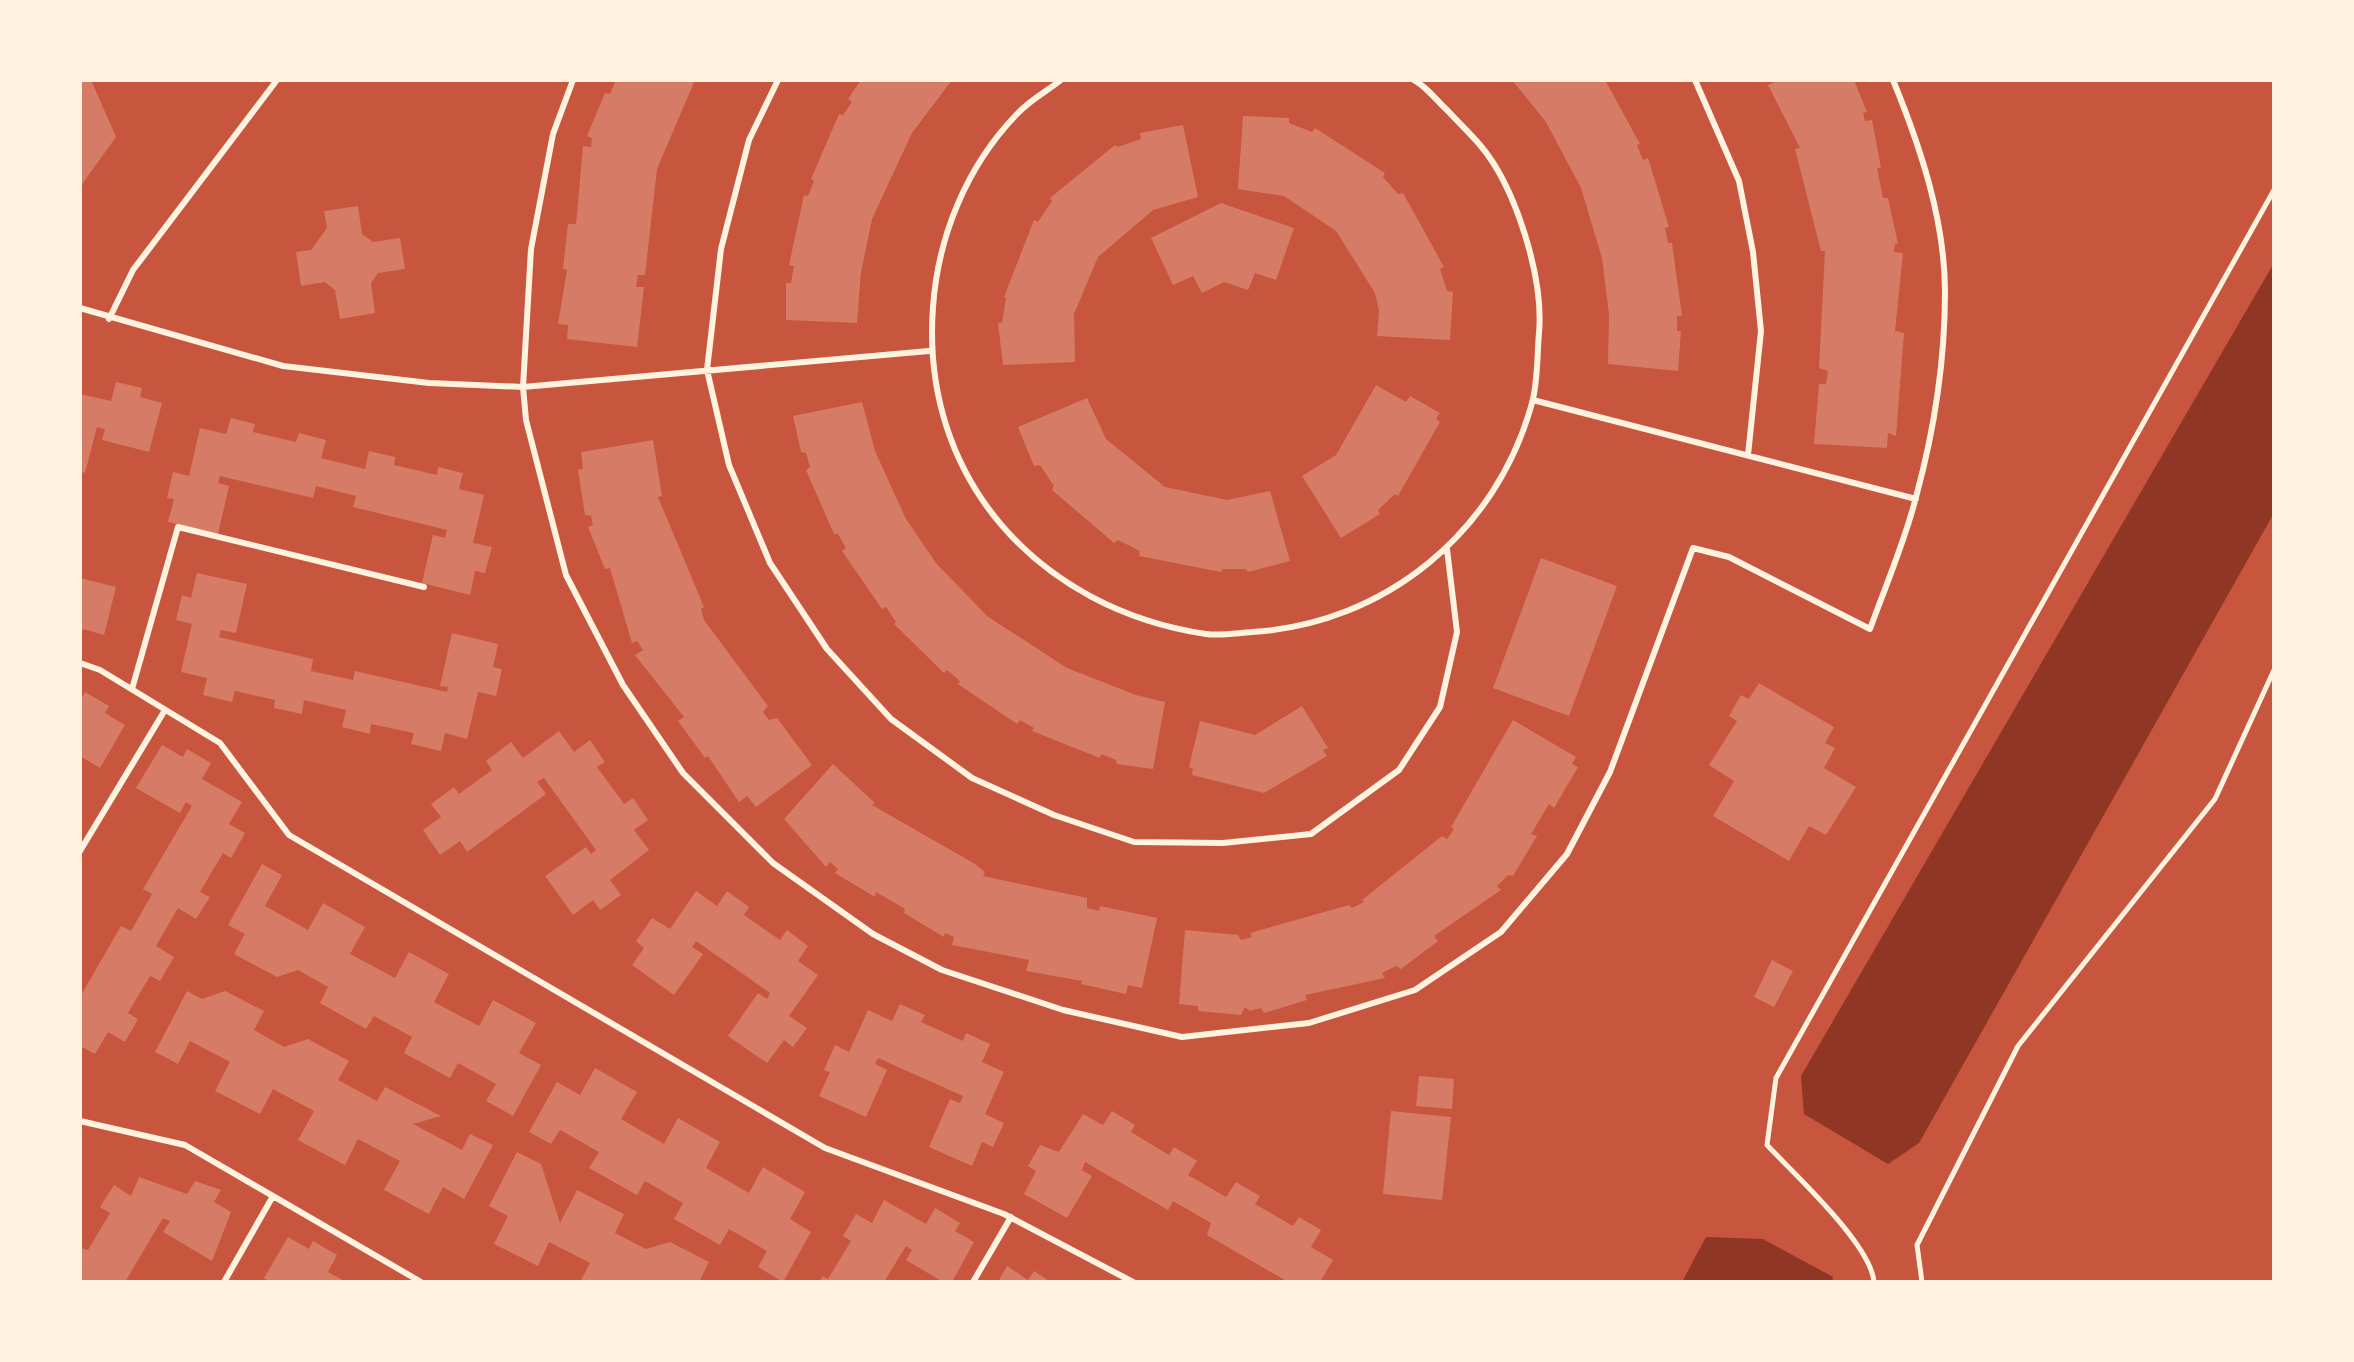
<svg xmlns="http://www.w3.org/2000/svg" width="2354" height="1362" viewBox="0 0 2354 1362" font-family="'PT Sans Narrow',sans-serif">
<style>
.water{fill:#8f3625}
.building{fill:#d67c66}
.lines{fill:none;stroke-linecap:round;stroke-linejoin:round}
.path{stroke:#fff3e0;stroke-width:5}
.service{stroke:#fff3e0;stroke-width:6}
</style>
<rect width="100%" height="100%" fill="#c8553d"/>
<path class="water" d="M2274,263v250l-355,630 -31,21 -84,-50 -3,-38z
M1706,1237l57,2 70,38 -1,5h-150z"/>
<path class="building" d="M80,80h11l25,57 -36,50z
M616,80h79l-38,89 -12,106h-7l-2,12h8l-7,60 -70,-8 1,-14 -10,-1 9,-54 -4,-1 5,-45h8l7,-78 8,1 1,-9 -5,-2 18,-43 5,1z
M861,80h91l-40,53 -40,86 -11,53 -4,51 -71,-3v-37h5l3,-17 -5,-1 15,-70 4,1 6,-15 -3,-2 28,-65 4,1 9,-13 -4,-3z
M1512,80h93l35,64 -3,1 6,15 5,-2 21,69 -4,1 3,15h4l10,73h-5v15h4l-3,40 -70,-7 1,-50 -7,-56 -21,-70 -35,-66z
M1780,80h74l13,32 -4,1 2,8 7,-1 9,48h-4l6,30h5l10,46h-3l-1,8 9,1 -8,78 9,2 -8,103 -8,-3 -1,15 -73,-4 5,-60h7l2,-13 -9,-3 6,-117h-4l-26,-102 5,-1 -32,-63z
M1243,116l46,2v5l23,9 3,-4 70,45 -2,4 15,17 5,-1 41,74 -4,2 7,22 6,1 -3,48 -73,-4 2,-25 -4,-18 -39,-62 -52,-35 -46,-7z
M1183,125l15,72 -45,13 -55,47 -24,57 1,48 -72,3 -5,-42h4l4,-25 -2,-1 30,-77 4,2 14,-21 -2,-3 65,-53 3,2 23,-8 -1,-6z
M1221,203l73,25 -18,52 -21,-7 -7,17 -24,-8 -22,11 -9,-17 -20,9 -22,-47z
M358,206l4,28 11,8 27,-4 5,31 -27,4 -7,10 4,30 -35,6 -5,-29 -10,-8 -24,4 -5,-34 15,-2 16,-22 -3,-17z
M116,382l26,6 -2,9 22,6 -13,49 -47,-12 3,-11 -8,-2 -12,46 -5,-2v-77l31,7z
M1376,385l30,17 4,-6 30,17 -4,6 4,3 -42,74 -3,-2 -17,16 2,4 -39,24 -39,-62 34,-21z
M1087,398l19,41 59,48 62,13 43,-9 20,70 -42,11 -2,-3h-24l-1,3 -82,-16 1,-5 -22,-11 -4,3 -62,-53 2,-4 -14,-21 -6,1 -16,-39z
M862,402l13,49 31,68 30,44 51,53 80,52 69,27 29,7 -12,67 -36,-5 -1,-4 -15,-6 -1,4 -68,-27 2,-3 -14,-8 -3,4 -59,-40 2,-3 -13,-11 -3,3 -50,-49 2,-2 -10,-15 -4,2 -40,-58 4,-3 -8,-14h-4l-28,-64 4,-3 -4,-14 -5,-1 -8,-36z
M231,418l24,6 -2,8 43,10 3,-9 27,7 -5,18 44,11 4,-18 26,6 -1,8 43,10 1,-8 25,6 -4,16 25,6 -11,48 19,4 -7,26 -10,-2 -5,24 -48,-12 11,-48 12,3 2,-8 -94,-23 3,-11 -40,-10 -3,12 -93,-22 -2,7 11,3 -11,48 -50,-12 6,-23 -7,-1 6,-26 16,4 11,-48 26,6z
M653,440l9,56 -4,1 46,110 -3,2 3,11 64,86 -5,6 6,8 8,-2 35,47 -56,42 -9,-11 -8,6 -31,-46 -3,2 -27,-37 6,-4 -49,-62 8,-5 -6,-9 -5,2 -22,-75 -5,1 -17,-42 5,-2 -2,-9 -6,-1 -7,-45 5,-1 -2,-17z
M1541,558l76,28 -48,130 -76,-28z
M197,573l50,11 -11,49 -15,-3 -2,7 94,22 -2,12 42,9 2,-9 92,21 1,-5 -8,-1 12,-53 46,11 -5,23 9,2 -6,27 -18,-4 -11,47 -22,-6 -4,18 -30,-7 3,-11 -43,-9 -1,10 -28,-7 4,-17 -42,-10 -2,14 -28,-6 1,-8 -40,-9 -3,11 -29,-7 4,-17 -26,-6 11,-48 -16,-4 6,-25 9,3z
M80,578l36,9 -12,48 -21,-6 -3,9z
M1759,683l75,44 -9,16 10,5 -11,20 32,19 -30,48 -17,-9 -20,35 -76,-45 21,-35 -25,-16 28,-44 -8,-5 12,-21 8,4z
M85,692l24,14 -4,7 20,12 -25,43 -20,-12v-55z
M1302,706l26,42 -5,2 4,6 -63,37 -72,-18 1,-6 -4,-2 11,-46 55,14z
M1513,720l63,37 -4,7 6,3 -24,41 -5,-4 -18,30 6,2 -24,40 -5,-1 -11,11 4,4 -67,46 4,5 -37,28 -5,-3 -14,7 3,5 -80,17 2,5 -43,13 -3,-5 -11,3 -5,-4 -4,8 -43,-4v-5l-19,-2 6,-74 53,5 3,5 11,-3 -2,-4 99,-28 3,3 12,-6 -2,-2 80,-64 5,3 7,-10 -3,-2z
M559,731l15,21 16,-12 15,22 -8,5 27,37 9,-6 15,22 -14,10 15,20 -39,30 11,15 -21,15 -7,-10 -20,15 -28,-39 41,-29 5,7 5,-4 -52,-72 -7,4 9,12 -79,58 -7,-11 -20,14 -17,-25 18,-13 -10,-13 23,-17 5,7 33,-24 -6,-9 25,-19 12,16z
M162,745l21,12 4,-8 24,14 -9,16 40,23 -13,22 16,9 -14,25 -8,-5 -23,39 10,5 -14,22 -18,-11 -22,38 18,11 -14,24 -10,-5 -22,37 10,6 -13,23 -17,-10 -13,22 -15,-8v-49l41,-71 10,5 21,-37 -9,-5 49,-83 -6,-4 -6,11 -44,-25z
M833,764l42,39 -3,2 103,59 10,8 -2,4 104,22v10l12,3 1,-5 57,12 -15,70 -14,-3 -2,9 -45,-10 1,-3 -56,-10 3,-11 -77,-15 2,-8 -9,-4 -1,4 -40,-24 1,-4 -29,-17 -1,5 -40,-24 3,-4 -8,-7 -4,5 -42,-48z
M262,864l20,11 -17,31 43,24 15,-27 42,24 -15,27 45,24 14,-26 40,22 -15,28 45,24 14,-26 43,23 -17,30 22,12 -28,51 -27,-15 10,-17 -38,-21 -8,15 -46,-25 8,-16 -38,-21 -8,13 -46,-26 8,-16 -30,-17 -21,7 -43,-23 11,-20 -17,-9z
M696,891l21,15 10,-15 22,16 -5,8 36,25 7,-10 21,16 -10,15 20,14 -29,41 18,12 -14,19 -9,-7 -17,23 -39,-27 30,-43 9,6 3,-6 -74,-52 -4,6 11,7 -29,41 -42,-30 12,-17 -8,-7 16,-23 18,11z
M1772,960l21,11 -19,36 -20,-10z
M187,991l15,8 23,-8 39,20 -10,19 30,17 24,-8 41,22 -11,19 39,21 8,-14 56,29 -28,8 49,26 8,-16 23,11 -29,54 -21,-12 -14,27 -45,-24 16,-29 -42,-22 -13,26 -47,-25 16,-29 -41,-22 -13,25 -45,-23 15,-29 -40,-21 -12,23 -23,-12z
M900,1004l25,11 -4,7 42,19 3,-8 24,11 -8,18 22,10 -19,42 19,9 -11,24 -11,-5 -10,24 -43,-19 21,-48 10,4 3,-7 -85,-38 -3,6 12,6 -21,47 -47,-21 11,-24 -6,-2 11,-25 14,7 19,-42 24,11z
M595,1068l42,24 -16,27 43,25 14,-26 42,24 -14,26 43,25 14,-26 42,25 -15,27 21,13 -28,50 -25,-15 9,-16 -38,-22 -9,16 -46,-26 9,-16 -38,-22 -8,14 -48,-27 10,-16 -39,-22 -9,14 -22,-12 28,-50 23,13z
M1419,1076l35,3 -2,30 -36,-3z
M1112,1111l23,14 -4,7 38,23 5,-8 23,14 -9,14 38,22 10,-15 24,14 -5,8 38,22 6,-9 22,13 -10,17 22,13 -13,22h-32l-81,-47 4,-12 -38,-22 -5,9 -83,-48 -3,8 10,6 -25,42 -43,-24 12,-23 -8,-5 12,-21 19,7 24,-38 20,11z
M1391,1111l60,6 -9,83 -59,-6z
M517,1152l24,12 19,59 17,-33 47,24 -9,19 31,16 24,-7 39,20 -10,20h-119l10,-19 -41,-21 -11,24 -44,-22 14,-28 -19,-10z
M139,1177l48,17 8,-13 26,9 -7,12 17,10 -19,49 -49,-29 7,-11 -7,-3 -38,64h-45v-34l8,2 22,-37 -10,-6 14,-22 17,11z
M884,1200l42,24 9,-16 25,15 -5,8 19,11 -22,40h-9l-37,-22 6,-10 -6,-4 -22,36h-65l4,-6 5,3 23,-38 -8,-5 13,-22 16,9z
M288,1237l21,12 4,-8 24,14 -9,17 18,10h-76l-6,-4z
M1007,1266l21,14 6,-9 17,11h-53z"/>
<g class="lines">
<path class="path" d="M1874,1282c-3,-38 -80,-108 -107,-137l9,-67 498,-888
M1922,1282l-5,-37 101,-199 197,-247 59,-129"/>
<path class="service" d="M573,80l-20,54 -22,115 -8,138 3,33 40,155 57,110 60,88 90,90 100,71 69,36 121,40 119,27 127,-14 106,-33 86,-58 66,-78 43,-82 83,-224 36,9 141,72c16,-44 35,-88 46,-132 18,-66 29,-137 29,-205 0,-72 -25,-146 -52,-212
M778,80l-29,60 -28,109 -14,121 22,95 41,98 57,86 64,70 81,59 82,37 80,27 89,1 88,-9 88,-64 41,-63 17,-75 -10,-83
M1061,80c-14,11 -31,20 -43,33 -51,52 -80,123 -85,194 -13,172 106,302 273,327 14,2 31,-1 46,-2 133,-8 245,-100 280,-229 6,-22 5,-47 7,-70 5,-54 -23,-146 -59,-188 -10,-12 -22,-23 -32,-34 -11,-10 -21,-24 -34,-31
M1695,80l44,101 14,71 8,79 -13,124
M80,308l203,58 146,17 94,4 406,-36
M109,319l24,-49 144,-190
M1533,400l383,99
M80,663l20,7 120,73 69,92 536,313 179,66 129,68
M132,689l46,-162 246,60
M80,851l85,-141
M80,1121l105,24 236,137
M224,1282l49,-86
M973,1282l38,-65"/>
</g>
<rect width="2354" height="1362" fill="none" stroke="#fff3e0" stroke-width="164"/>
</svg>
